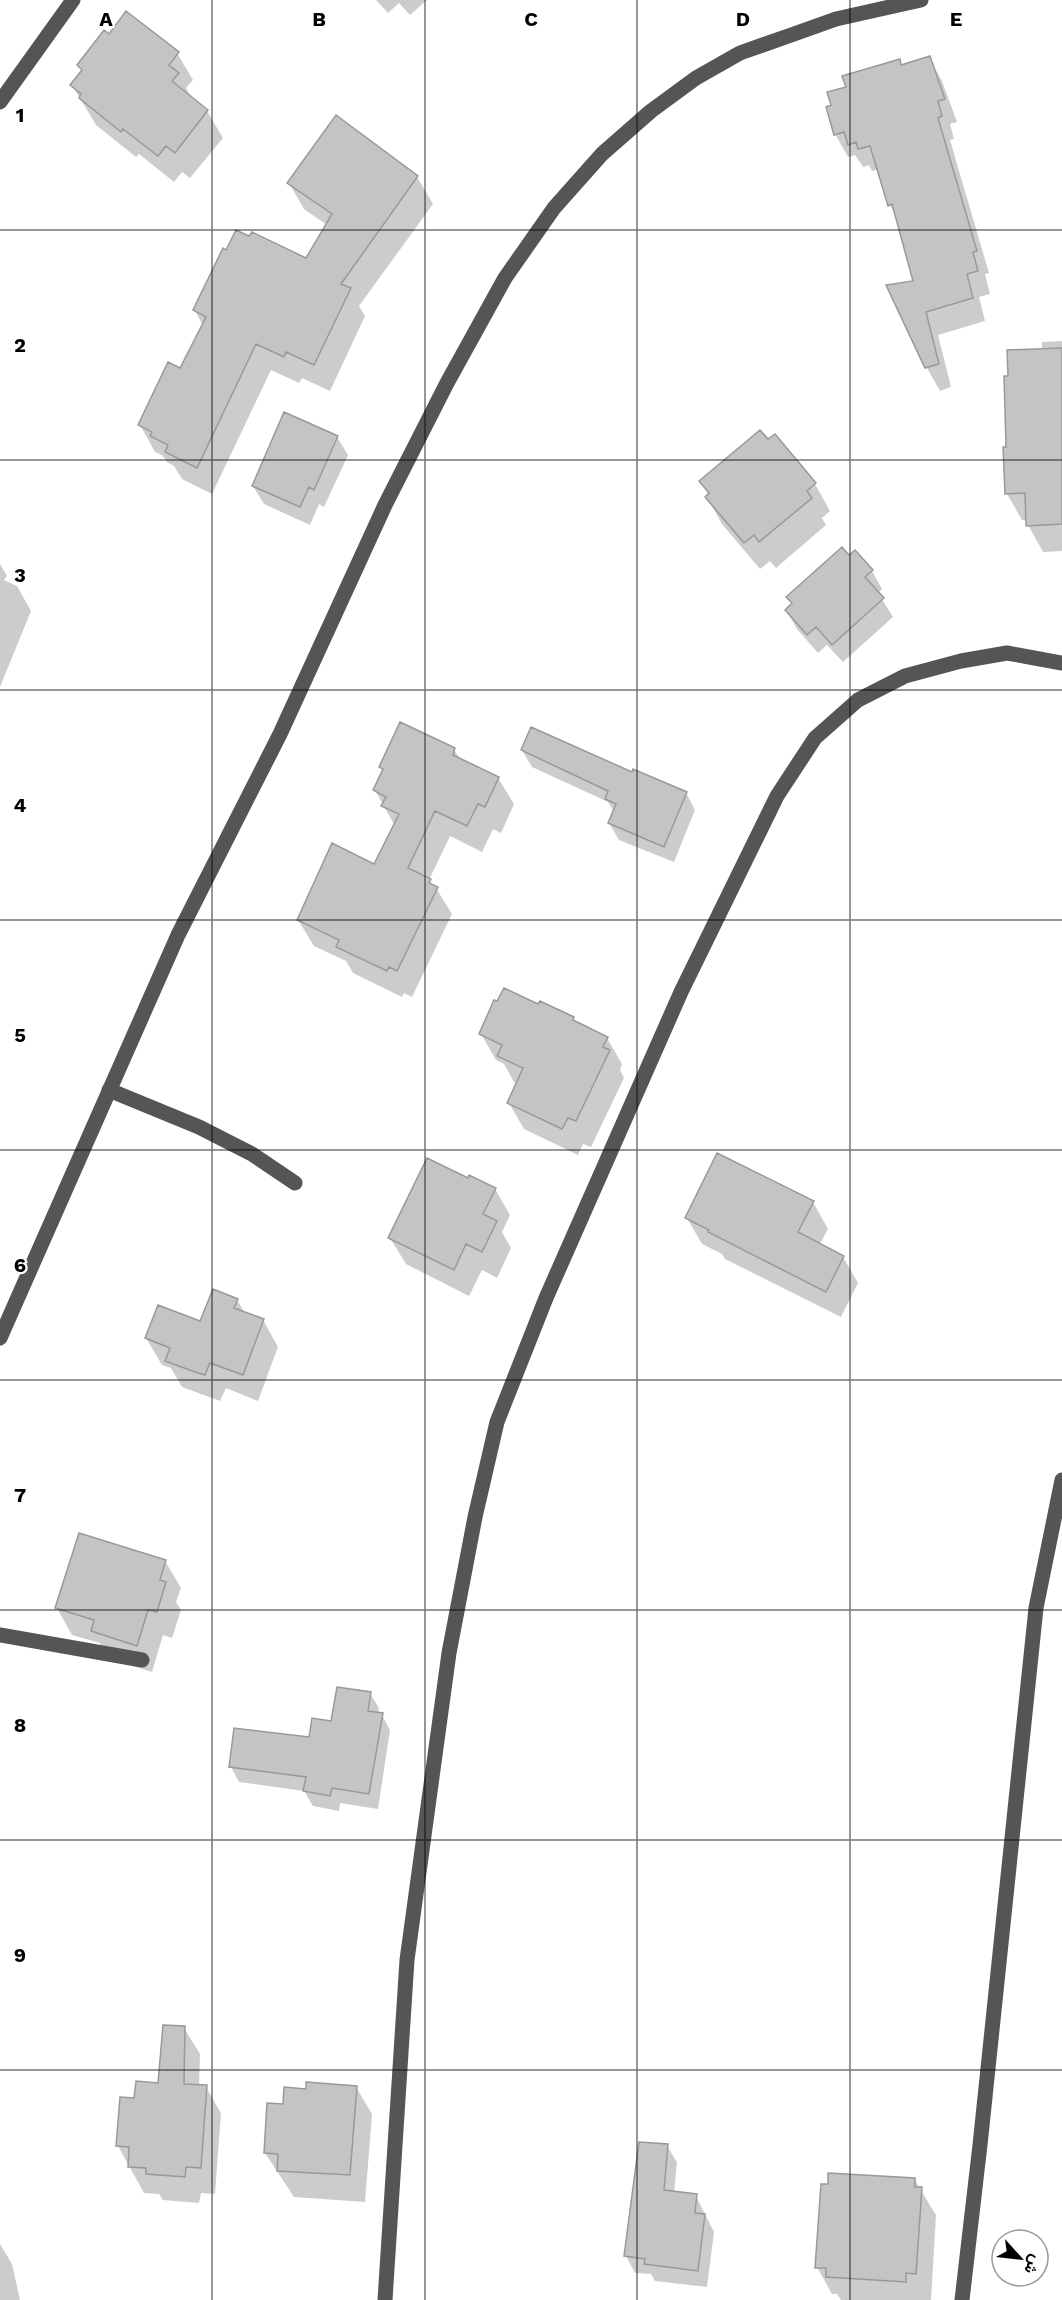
<svg xmlns="http://www.w3.org/2000/svg" width="1062" height="2300" viewBox="0 0 1062 2300" font-family="'Work Sans',Vazirmatn,sans-serif">
<style>
.shadow{fill:#0003}
.building{fill:#c4c4c4;stroke:#999;stroke-width:1.5}
.lines{fill:none;stroke-linecap:round;stroke-linejoin:round}
.minor{stroke:#555;stroke-width:15}
.grid{fill:none;stroke:#000;stroke-width:1.5;stroke-opacity:0.55}
.grid-label{font-size:20px;text-anchor:middle;font-weight:bold;fill:#000;stroke:#fff;stroke-width:4.5;stroke-linejoin:round;paint-order:stroke}
</style>
<rect width="100%" height="100%" fill="#fff"/>
<path class="shadow" d="M376,0h51l-17,15 -11,-12 -11,10z
M109,36l68,17 16,27 -7,8 6,11 15,12 16,27 -33,40 -8,-6 -8,10 -35,-28 -3,3 -40,-32 -24,-40 10,-14 -3,-6z
M929,58l13,23 15,41 -7,2 4,15 -4,1 39,133 -4,1 5,20 -11,3 6,24 -47,14 13,52 -11,4 -13,-23 -38,-82 25,-4 -16,-63 -8,-14 -11,-36 -7,2 -3,-6 -6,2 -8,-12 -7,2 -13,-23 -2,-28 15,-18 51,-27 3,5z
M336,117l81,60 16,27 -74,102 6,10 -35,75 -28,-13 -3,5 -28,-13 -59,124 -30,-15 -8,-13 -7,-4 -5,-7 -7,-3 -15,-27 41,-55 22,-44 -8,-16 111,-50 21,-35 -23,-16 -15,-26z
M1062,341v210l-19,1 -15,-27v-5h-6l-15,-26 2,-116 33,-28v-8z
M774,436l41,48 15,27 -8,7 4,7 -50,43 -6,-7 -10,8 -38,-45 -15,-27 2,-2 -8,-13z
M337,437l11,18 -24,52 -5,-3 -9,21 -46,-21 -11,-18z
M849,557l23,14 10,18 -4,4 15,24 -50,45 -16,-17 -9,8 -21,-24 -10,-18 6,-6 -5,-8z
M0,564l7,12 -3,4 13,6 14,25 -31,76z
M454,749l6,11 38,18 16,26 -13,29 -8,-4 -11,23 -32,-16 -21,44 7,8 16,26 -40,83 -8,-4 -2,4 -49,-24 -7,-12 -32,-15 -16,-26 77,-54 20,-40 -20,-36 8,-18 -2,-5z
M522,750l111,24 53,19 9,17 -21,52 -55,-22 -10,-17 5,-11 -6,-10 -76,-35z
M539,1006l34,12 4,6 30,14 15,26 -2,6 4,8 -33,69 -8,-3 -5,11 -54,-26 -15,-26 9,-20 -4,-1 -10,-18 -8,-4 -15,-26z
M469,1180l26,9 15,26 -8,17 9,16 -14,30 -15,-8 -13,26 -63,-32 -16,-26z
M813,1202l15,27 -8,15 23,13 15,26 -17,34 -116,-58 -3,-5 -20,-10 -15,-26z
M237,1300l8,13 18,7 15,27 -20,54 -32,-13 -6,13 -38,-14 -11,-19 -9,-3 -16,-27 55,-15z
M165,1561l16,27 -5,14 5,8 -9,28 -9,-3 -11,37 -44,-14 -8,-15 -28,-8 -15,-27z
M370,1693l9,15 -1,6 4,1 8,15 -12,79 -38,-6 -1,8 -26,-5 -9,-15 -65,-9 -8,-15 80,-28z
M184,2028l16,26 -1,32 7,1 15,26 -6,81 -14,-1 -2,10 -36,-3 -4,-6 -15,-1 -26,-47 17,-47 24,-15z
M356,2087l16,27 -7,88 -71,-5 -29,-44 19,-48 23,-15z
M667,2146l10,16 -3,31 22,3 18,36 -7,55 -52,-6 -4,-7 -16,-1 -9,-17z
M914,2179l22,36 -5,85h-90l-4,-6h-5l-15,-27z
M0,2244l12,20 8,36h-20z"/>
<path class="building" d="M126,11l53,41 -10,13 10,8 -7,8 36,29 -33,43 -9,-7 -8,10 -35,-27 -2,3 -42,-34 2,-4 -11,-9 12,-15 -5,-5 27,-35 5,4z
M930,56l15,43 -7,2 4,15 -4,2 39,133 -4,1 5,19 -11,3 6,24 -47,14 13,52 -14,4 -39,-83 27,-4 -21,-77 -4,2 -18,-60 -12,3 -2,-7 -8,3 -4,-13 -10,3 -8,-28 5,-2 -4,-13 19,-5 -4,-11 58,-17 1,6z
M336,115l82,61 -77,108 10,4 -37,77 -28,-13 -2,5 -28,-13 -59,124 -32,-16 3,-7 -18,-9 2,-4 -14,-7 30,-63 12,6 26,-51 -13,-7 30,-62 3,2 10,-20 13,6 3,-4 54,26 26,-44 -45,-31z
M1062,348v176l-36,2 -1,-33 -20,1 -2,-47h3l-2,-71h4l-1,-26z
M284,412l54,24 -24,54 -5,-3 -9,20 -48,-21z
M760,430l8,9 7,-5 41,49 -9,8 5,7 -53,44 -5,-7 -10,8 -39,-46 4,-4 -10,-12z
M842,547l7,8 6,-5 18,20 -8,7 19,21 -52,47 -16,-18 -9,8 -22,-25 7,-7 -6,-6z
M400,722l55,26 -2,7 46,22 -14,30 -7,-3 -11,22 -32,-15 -27,57 23,11 -2,4 9,4 -41,84 -8,-4 -2,4 -51,-24 3,-7 -42,-20 35,-77 42,21 25,-50 -18,-8 5,-9 -13,-7 10,-21 -4,-2z
M531,727l101,45 1,-3 54,23 -23,55 -56,-24 8,-19 -11,-5 3,-8 -87,-41z
M504,988l34,16 2,-3 34,16 -1,3 35,17 -5,10 7,3 -34,71 -8,-3 -6,11 -55,-26 16,-35 -26,-12 5,-11 -23,-11 15,-34 3,1z
M717,1153l97,48 -16,31 46,24 -18,36 -118,-60 1,-2 -24,-12z
M427,1158l41,20 1,-3 27,13 -13,26 14,7 -15,31 -16,-8 -12,26 -66,-32z
M213,1289l25,10 -4,9 30,11 -21,56 -33,-12 -5,12 -7,-2 -33,-12 5,-13 -25,-10 13,-33 42,16z
M79,1533l87,27 -6,20 6,2 -9,30 -9,-2 -11,36 -46,-15 3,-11 -39,-12z
M337,1687l34,5 -3,19 15,2 -14,81 -37,-6 -2,8 -27,-5 3,-14 -77,-10 5,-39 75,9 3,-19 19,3z
M163,2025l22,1 -1,58 23,1 -6,83 -15,-1 -1,10 -39,-3v-6l-18,-1 1,-20 -13,-1 4,-49 14,1 2,-17 22,2z
M306,2082l51,4 -7,89 -73,-4 1,-17 -14,-1 3,-50 16,1 1,-17 22,2z
M639,2142l29,2 -4,46 33,4 -2,19 10,1 -7,57 -54,-7 1,-5 -21,-3z
M828,2173l87,5v9h7l-6,87 -10,-1v9l-80,-5v-9h-11l6,-84h7z"/>
<g class="lines">
<path class="minor" d="M0,102l73,-102
M109,1090l90,37 53,27 43,29
M0,1338l178,-403 102,-201 105,-229 62,-122 58,-105 49,-70 48,-54 49,-43 45,-33 44,-25 54,-19 42,-15 85,-19
M0,1635l142,25
M385,2300l22,-340 42,-307 26,-136 22,-95 49,-124 135,-306 96,-196 38,-58 43,-38 47,-24 56,-15 46,-8 55,10
M962,2300l18,-155 56,-537 26,-128"/>
</g>
<path class="grid" d="M212,0v2300M425,0v2300M637,0v2300M850,0v2300M0,230h1062M0,460h1062M0,690h1062M0,920h1062M0,1150h1062M0,1380h1062M0,1610h1062M0,1840h1062M0,2070h1062"/>
<g class="grid-label">
<text x="106" y="26">A</text>
<text x="319" y="26">B</text>
<text x="531" y="26">C</text>
<text x="743" y="26">D</text>
<text x="956" y="26">E</text>
<text x="20" y="122">1</text>
<text x="20" y="352">2</text>
<text x="20" y="582">3</text>
<text x="20" y="812">4</text>
<text x="20" y="1042">5</text>
<text x="20" y="1272">6</text>
<text x="20" y="1502">7</text>
<text x="20" y="1732">8</text>
<text x="20" y="1962">9</text>
</g>
<g transform="translate(1020 2258) rotate(117)"><circle r="28" fill="#ffffff" stroke="#999999" stroke-width="1.5"/>
<path d="M0-4.5L10 22L0 15L-10 22Z" fill="#000000"/>
<text y="-9" font-size="16" font-weight="bold" text-anchor="middle" fill="#000000">ش</text>
</g>
</svg>
